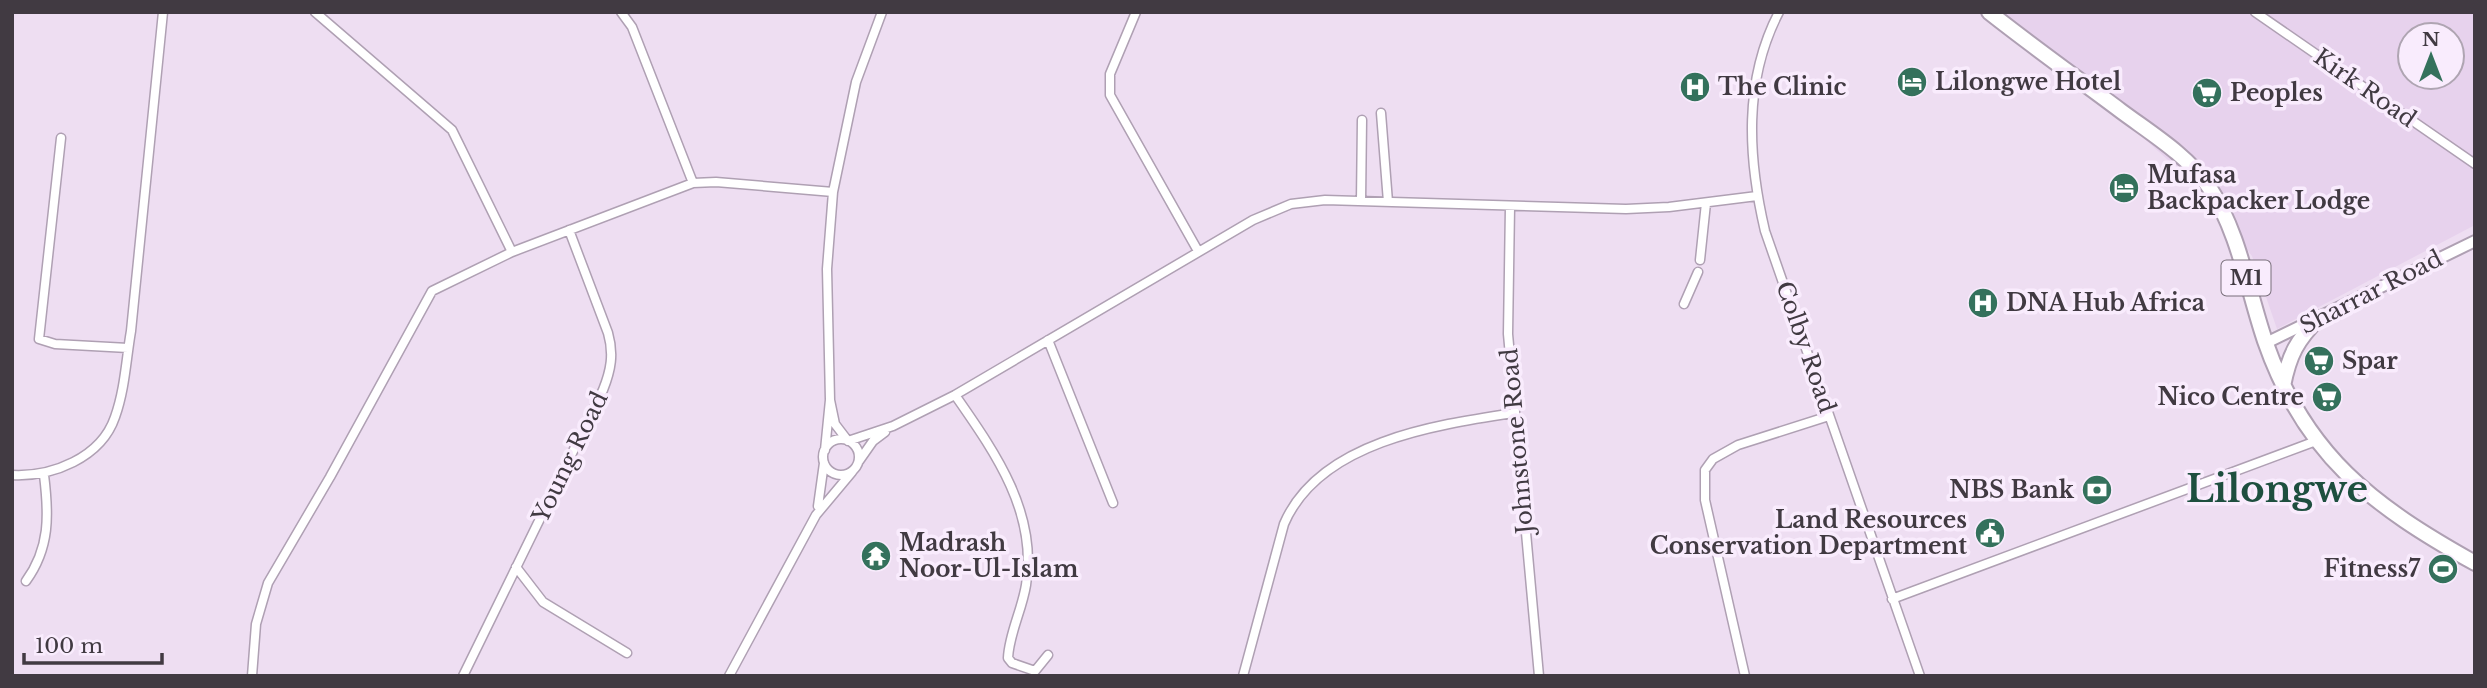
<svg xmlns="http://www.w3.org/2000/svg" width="2487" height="688" viewBox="0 0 2487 688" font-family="'Libre Baskerville',serif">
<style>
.built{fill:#e7d2ed;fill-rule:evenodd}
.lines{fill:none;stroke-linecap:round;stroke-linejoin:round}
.street-casing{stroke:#afa0b3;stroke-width:11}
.secondary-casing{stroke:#afa0b3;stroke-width:14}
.highway-casing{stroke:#afa0b3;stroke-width:18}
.street{stroke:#fff;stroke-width:8}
.secondary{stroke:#fff;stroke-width:10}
.highway{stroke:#fff;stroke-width:14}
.labels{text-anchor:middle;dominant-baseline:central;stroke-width:7;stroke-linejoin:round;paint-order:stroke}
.shield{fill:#f9ecfd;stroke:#786f7a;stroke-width:2}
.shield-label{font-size:21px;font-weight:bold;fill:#413a42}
.poi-label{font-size:23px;font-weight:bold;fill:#413a42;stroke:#f9ecfd;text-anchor:start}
.street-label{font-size:23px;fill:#413a42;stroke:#f9ecfd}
.town-label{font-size:37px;font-weight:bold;fill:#1e4f3f;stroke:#f9ecfd}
</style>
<rect width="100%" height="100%" fill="#eedef2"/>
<path class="built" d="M2003,12h472v213l-198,104 -25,-73 -55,-70zM2410,35h42v42h-42z"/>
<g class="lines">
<g class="street-casing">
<path id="street" d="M315,12l137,118 60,122
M621,12l11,15 61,156
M1136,12l-26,62v21l88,156
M1779,12c-36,69 -31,146 -14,219l155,445
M2255,12l220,152
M1381,113l7,89
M61,138l-22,201 16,5 73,4
M1361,201l1,-81
M1510,207l-2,127 31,342
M1700,260l6,-57
M1684,304l14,-32
M1048,340l65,163
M955,395c39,56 83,117 71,190 -4,25 -17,49 -18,73l4,5 23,8 13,-16
M830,400l5,24 13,17 45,-15 62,-31 298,-175 38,-16 34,-4 301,9 43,-2 88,-11
M823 457a18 18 0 1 1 36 0a18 18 0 1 1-36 0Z
M825,450l5,-50 -3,-131 6,-77 23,-110 26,-70
M859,461l14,-20 12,-9
M12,475c40,2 89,-17 103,-58 10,-28 11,-57 16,-86l32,-319
M818,506l6,-43
M516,567l27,35 84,51
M26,581c24,-33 23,-66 18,-106
M1892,599l424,-158
M252,676l4,-52 12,-41 62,-106 102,-186 80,-39 181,-69 23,-1 117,10
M463,676l140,-286c8,-20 11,-36 5,-57l-39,-103
M729,676l87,-161 36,-43
M1243,676l41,-152c35,-82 150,-99 230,-111
M1745,676l-40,-176v-30l8,-11 25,-14 91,-29"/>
</g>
<g class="secondary-casing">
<path id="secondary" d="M2266,343l209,-102"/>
</g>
<g class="highway-casing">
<path id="highway" d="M1989,12c43,34 88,66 132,99 31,23 66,44 88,76 30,45 39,104 56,154 40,115 108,165 210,222
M2283,386c6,-31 14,-46 36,-68"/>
</g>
<use href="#street" class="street"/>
<use href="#secondary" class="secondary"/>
<use href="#highway" class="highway"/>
</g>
<defs>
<g id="hotel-disc" transform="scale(1.575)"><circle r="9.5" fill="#34715c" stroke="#f9ecfd"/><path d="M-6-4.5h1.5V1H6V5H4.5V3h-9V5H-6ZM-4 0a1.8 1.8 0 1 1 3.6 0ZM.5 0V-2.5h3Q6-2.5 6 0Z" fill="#fff"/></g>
<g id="hospital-disc" transform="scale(1.575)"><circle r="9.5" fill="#34715c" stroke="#f9ecfd"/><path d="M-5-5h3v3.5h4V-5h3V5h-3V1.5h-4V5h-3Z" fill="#fff"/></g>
<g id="supermarket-disc" transform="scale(1.575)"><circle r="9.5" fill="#34715c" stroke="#f9ecfd"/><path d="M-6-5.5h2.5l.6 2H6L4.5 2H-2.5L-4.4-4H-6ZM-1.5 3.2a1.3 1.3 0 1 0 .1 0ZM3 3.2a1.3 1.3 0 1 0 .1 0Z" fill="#fff"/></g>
<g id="bank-disc" transform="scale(1.575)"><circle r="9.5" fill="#34715c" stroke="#f9ecfd"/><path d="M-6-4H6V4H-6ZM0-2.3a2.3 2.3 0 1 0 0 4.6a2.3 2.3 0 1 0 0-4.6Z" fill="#fff"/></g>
<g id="civic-disc" transform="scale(1.575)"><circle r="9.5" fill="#34715c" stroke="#f9ecfd"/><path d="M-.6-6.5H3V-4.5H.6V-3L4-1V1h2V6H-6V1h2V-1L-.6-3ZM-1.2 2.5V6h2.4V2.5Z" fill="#fff"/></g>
<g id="temple-disc" transform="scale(1.575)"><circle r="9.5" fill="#34715c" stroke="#f9ecfd"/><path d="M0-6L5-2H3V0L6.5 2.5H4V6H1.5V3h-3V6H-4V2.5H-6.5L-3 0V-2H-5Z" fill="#fff"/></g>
<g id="stadium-disc" transform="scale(1.575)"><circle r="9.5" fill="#34715c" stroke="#f9ecfd"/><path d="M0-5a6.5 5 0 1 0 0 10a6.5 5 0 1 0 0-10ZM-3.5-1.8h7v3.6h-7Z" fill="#fff"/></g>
</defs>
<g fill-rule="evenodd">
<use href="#hotel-disc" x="1912" y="82"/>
<use href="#hospital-disc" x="1695" y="87"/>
<use href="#supermarket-disc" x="2207" y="93"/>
<use href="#hotel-disc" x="2124" y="188"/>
<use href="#hospital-disc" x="1983" y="303"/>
<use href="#supermarket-disc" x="2319" y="361"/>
<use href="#supermarket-disc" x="2327" y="397"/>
<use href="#bank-disc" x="2097" y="490"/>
<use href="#civic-disc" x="1990" y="533"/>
<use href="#temple-disc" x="876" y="556"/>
<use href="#stadium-disc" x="2443" y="569"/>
</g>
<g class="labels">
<rect class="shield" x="2221.5" y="260.5" width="49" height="35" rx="5"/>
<g class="shield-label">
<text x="2246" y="278">M1</text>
</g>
<g class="poi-label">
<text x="1935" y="82">Lilongwe Hotel</text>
<text x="1718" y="87">The Clinic</text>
<text x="2230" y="93">Peoples</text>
<text x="2147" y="175">Mufasa<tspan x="2147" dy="26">Backpacker Lodge</tspan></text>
<text x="2006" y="303">DNA Hub Africa</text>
<text x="2342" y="361">Spar</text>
<text x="2304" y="397" text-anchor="end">Nico Centre</text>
<text x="2074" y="490" text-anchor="end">NBS Bank</text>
<text x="1967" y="520" text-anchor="end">Land Resources<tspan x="1967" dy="26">Conservation Department</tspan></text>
<text x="899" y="543">Madrash<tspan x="899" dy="26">Noor-Ul-Islam</tspan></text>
<text x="2420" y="569" text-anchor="end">Fitness7</text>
</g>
<g class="street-label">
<text transform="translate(2365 88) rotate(35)">Kirk Road</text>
<text transform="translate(2371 292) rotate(-27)">Sharrar Road</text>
<text transform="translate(1806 347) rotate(71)">Colby Road</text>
<text transform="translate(1517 441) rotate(-95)">Johnstone Road</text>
<text transform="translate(570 457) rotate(-64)">Young Road</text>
</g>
<g class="town-label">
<text x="2277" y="489">Lilongwe</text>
</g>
</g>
<rect width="2487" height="688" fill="none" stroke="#413a42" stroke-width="28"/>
<g transform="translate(2431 56)"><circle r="33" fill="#f9ecfd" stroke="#afa5b2" stroke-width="2"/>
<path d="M0-5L12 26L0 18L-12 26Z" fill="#34715c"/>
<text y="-10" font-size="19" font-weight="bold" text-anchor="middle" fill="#413a42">N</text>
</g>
<path d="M24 653v10h138v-10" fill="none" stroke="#413a42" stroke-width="3.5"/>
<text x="35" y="653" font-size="21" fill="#413a42" stroke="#f9ecfd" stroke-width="5" paint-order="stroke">100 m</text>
</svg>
